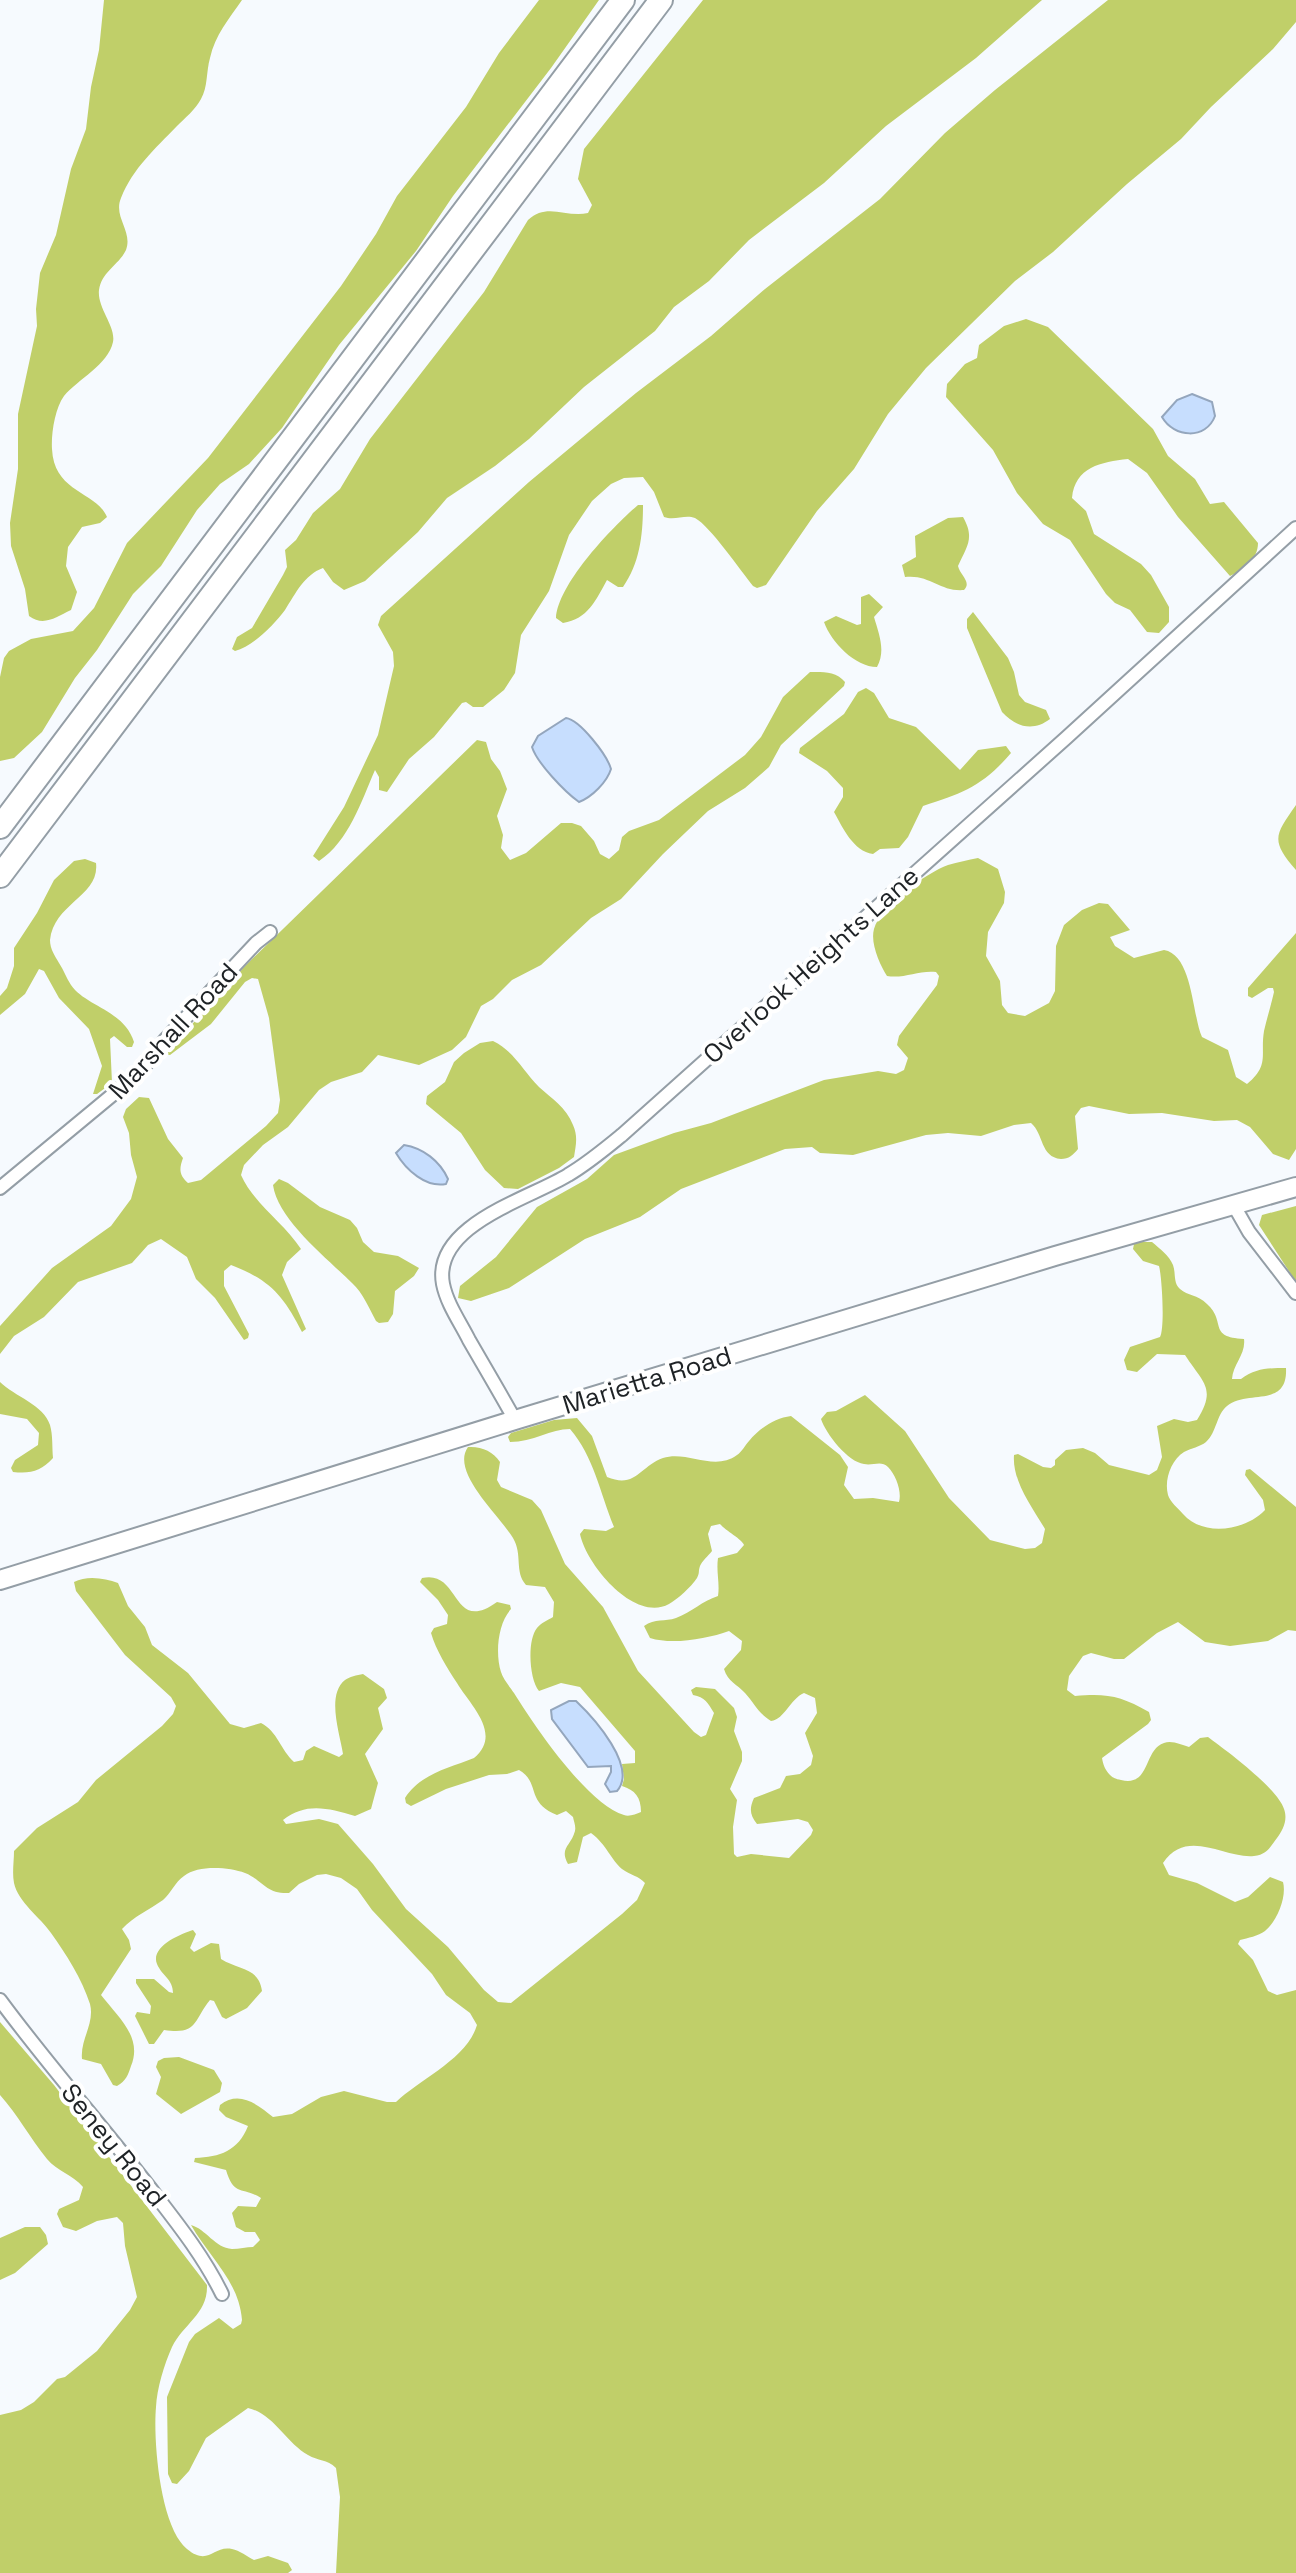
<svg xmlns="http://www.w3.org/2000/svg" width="1296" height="2573" viewBox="0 0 1296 2573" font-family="'Space Grotesk',sans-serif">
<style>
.forest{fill:#c0cf69}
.water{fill:#c7defe;stroke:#94a6bd;stroke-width:2}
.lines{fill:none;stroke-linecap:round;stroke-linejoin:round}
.street-casing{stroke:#949ea6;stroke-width:16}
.secondary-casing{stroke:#949ea6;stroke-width:22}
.highway-casing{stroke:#949ea6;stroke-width:26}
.street{stroke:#fff;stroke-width:12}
.secondary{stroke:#fff;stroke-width:18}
.highway{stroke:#fff;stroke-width:22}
.labels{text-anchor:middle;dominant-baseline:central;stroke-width:8;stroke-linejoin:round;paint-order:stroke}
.street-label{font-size:26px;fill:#1e2225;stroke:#fff}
</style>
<rect width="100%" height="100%" fill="#f6fafe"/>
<path class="forest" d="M104,0h138c-13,19 -27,35 -32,58 -4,14 -2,29 -9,41 -6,11 -16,19 -24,27 -22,23 -44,42 -56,72 -8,19 12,33 5,52 -7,15 -24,21 -27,40 -2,18 17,36 14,52 -5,23 -35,37 -49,54 -9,12 -13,38 -12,53 2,44 44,42 55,68l-7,6 -18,4 -14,20 -2,19 11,26 -6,18c-15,7 -27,17 -42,6l-4,-27 -14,-43 -1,-23 8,-54v-55l19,-88 -1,-17 4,-36 16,-38 15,-66 15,-40 5,-42 8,-37z
M539,0h60l-48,68 -98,128 -37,55 -77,94 -57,83 -33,36 -29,20 -23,26 -36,56 -28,28 -36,56 -22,28 -33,54 -28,26 -14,3v-84l4,-19 5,-7 22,-12 42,-8 21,-23 33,-65 81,-85 133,-172 35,-52 21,-38 69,-89 33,-54z
M703,0h339l-66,58 -90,68 -62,57 -75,57 -40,41 -35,26 -19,24 -71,56 -55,52 -34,27 -48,32 -29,34 -53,49 -21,9 -11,-8 -10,-14c-19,7 -27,25 -38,42 -11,15 -32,36 -50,41l-3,-2 5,-12 15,-9 31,-53 4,-8 -2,-17 11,-10 17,-27 27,-24 30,-50 114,-147 44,-72c19,-18 38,-2 60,-7l4,-8 -14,-26 6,-30z
M1108,0h188v22l-23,27 -62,58 -30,32 -54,45 -74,68 -38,29 -89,87 -38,46 -34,55 -37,42 -51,74 -9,3 -4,-2c-12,-15 -43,-60 -58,-68 -10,-4 -20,3 -31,-1l-10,-25 -11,-15 -19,1 -13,6 -19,17 -23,34 -20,56 -28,44 -6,38 -11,17 -21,17h-10l-7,-5 -4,1 -28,34 -25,22 -22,33 -8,-2v-13l-4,-7c-14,32 -26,71 -56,91l-6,-5 31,-49 34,-72 16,-69 -1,-14 -15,-27 3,-9 148,-134 107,-89 75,-57 54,-47 115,-90 65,-66 50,-43z
M1026,319l22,8 105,102 15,27 27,23 15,25 14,-2 34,41c0,16 -14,27 -28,33l-52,-59 -31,-44 -19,-14c-27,3 -53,8 -56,39l14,13 8,23 47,30 10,11 18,32v15l-10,11 -12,-1 -17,-22 -15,-7 -9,-9 -36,-54 -27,-16 -26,-31 -24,-43 -47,-53 1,-13 18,-20 12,-6 2,-13 25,-19z
M638,505h5c0,29 -3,58 -20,82h-5l-11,-7c-11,20 -19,39 -44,43l-7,-5c2,-34 56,-91 82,-113z
M963,517c12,21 4,29 -5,49 2,9 14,16 6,24 -24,2 -34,-16 -59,-13l-3,-12 14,-8 -1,-21 33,-18z
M869,594l14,13 -9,10c5,17 12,34 3,50 -22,0 -46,-25 -53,-45l12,-6 21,9 4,-1v-27z
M973,612l35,46 6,14 5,23 6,7 21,8 4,9c-17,13 -34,8 -48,-7l-35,-84v-9z
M810,672c13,0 26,-1 35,10l-1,4 -63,59 -12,22 -24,21 -37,23 -45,43 -42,45 -30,19 -50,47 -29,15 -19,19 -12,7 -15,31 -14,13 -33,15 -41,-10 -16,17 -31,10 -12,8 -31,37 -25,18 -19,20 -3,10c13,29 42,47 60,74l-14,13 -5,13 24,54 -4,3c-19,-37 -32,-52 -71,-67l-7,6v15l25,48 -1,4 -4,2 -29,-42 -19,-19 -9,-22 -26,-18 -13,6 -16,18 -54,19 -34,35 -30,19 -14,18v-28l52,-58 59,-42 20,-27 6,-22 -6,-22 -2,-22 -6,-16 3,-8 13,-12 10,1 19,41 15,19c-4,11 -4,17 5,25l13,-3 65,-54 12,-13 2,-13 -11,-82 -11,-39 -6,-1 -7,4 -34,42 -41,31 -5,-1 81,-89 231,-225 9,2 5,17 9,12 7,18 -10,27 6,19 -2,13 9,12 16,-7 35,-30h11l9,3 13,15 6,13 9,5 10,-9 3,-13 7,-6 30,-11 86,-65 16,-18 22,-40z
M866,688l8,5 15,25 27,9 44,43 18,-20 28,-4 5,7c-28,33 -48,40 -88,53l-15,31 -9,11 -19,1 -7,5c-20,-3 -30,-26 -39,-42l9,-15v-9l-16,-17 -28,-18 1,-5 44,-34 14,-22z
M1296,805v65c-26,-30 -21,-35 0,-65z
M978,858l20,11 7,23 -1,11 -16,29 -2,24 14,25 2,24 6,8 17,3 24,-13 6,-12 1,-45 8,-21 18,-15 17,-7 9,1 22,26 -20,7 5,9 19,12 30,-8c29,5 28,65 38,87l26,13 8,27 11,7c23,-19 13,-29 17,-53 3,-13 7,-26 10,-39l-1,-4h-5l-16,10 -4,-2v-8l48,-55v216l-7,11 -16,-6 -23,-27 -13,-7 -23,1 -52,-8 -33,1 -40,-8 -8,2 -6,8 3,33c-5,6 -9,10 -17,10 -21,-2 -17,-25 -30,-36l-17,2 -33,11 -33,-3 -22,2 -73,20 -33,-2 -8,-6 -27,2 -104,40 -41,28 -55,22 -76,49 -38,13 -13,-3 2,-12 36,-29 41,-50 50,-28 27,-24 60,-22 37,-10 113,-43 54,-9 18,3 8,-4 4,-12 -11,-13 2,-9 38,-51 2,-9 -3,-4c-17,-2 -32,7 -49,4 -7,-11 -17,-33 -13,-47 6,-23 52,-56 74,-64 10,-3 20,-5 30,-7z
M85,859l11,4c4,33 -42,40 -46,77 0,9 5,16 9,23 5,7 7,15 12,22 14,21 53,25 63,57l-2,5h-5l-13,-11 -4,3 2,44 -15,11h-4l9,-28 -13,-37 -30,-31 -15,-27 -5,-2 -14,25 -25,21v-19l7,-8 7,-22v-18l23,-35 17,-33 20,-19z
M493,1041c21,10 30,30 46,46 13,12 27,20 34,38 5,11 3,20 1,32l-15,11 -41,21 -14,-1 -19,-18 -24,-37 -35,-29 1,-8 18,-14 9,-20 10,-9 16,-10z
M279,1179l9,4 32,24 30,13 7,8 6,14 11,10 24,4 21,12 -5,8 -19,15 -2,23 -5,8 -9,1 -3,-2c-7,-13 -13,-28 -24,-38 -24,-24 -74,-63 -79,-98z
M1296,1206v76l-37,-57 3,-10z
M1138,1242h14c8,7 17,13 21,23 3,8 0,18 7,24 8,7 17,5 27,15 20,18 0,33 37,35 2,15 -11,25 -12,40h9c15,-11 27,-11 45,-11 2,41 -38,21 -59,38 -11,9 -10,26 -21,36 -6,5 -15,6 -22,10 -13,8 -20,28 -16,43 2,7 10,13 15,19 20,23 62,17 82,-4l-2,-10 -18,-25 1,-5 4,-1 46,38v124l-8,-1 -20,11 -38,5 -25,-4 -27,-20 -21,11 -33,26h-10l-23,-6 -8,3 -14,20 -2,14 8,6c32,-3 46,0 74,16l2,8 -3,4 -46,34c1,6 3,12 8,17 3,3 6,4 11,5 30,7 22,-30 43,-37 8,-3 18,2 25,4l11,-9 8,-1c19,14 69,51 76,72 4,11 -1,21 -7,29 -7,9 -10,17 -23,18 -29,3 -67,-29 -91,7l6,12 28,8 38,19 13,-5 22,-20 13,5c4,15 -6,39 -18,49 -7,5 -17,7 -25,9l-2,4 15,16 15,31 9,4 19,-5v583h-960l4,-76 -4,-29c-9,-9 -18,-7 -28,-13 -22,-12 -34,-41 -60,-47l-42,30 -17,33 -12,13 -5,-1 -4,-9 -1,-77 22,-55 6,-8 24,-16 14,11 8,-5 1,-4c-3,-39 -33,-63 -51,-95 15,4 24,23 41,24 7,0 15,-2 21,-2l7,-7 -5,-8h-10l-9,-5 -4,-14 6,-7 18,1 5,-9c-19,-12 -27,-1 -35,-28l-32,-8 1,-4c25,-1 43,-7 53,-32l-22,-9 -7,-7 1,-5c19,-15 37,-1 53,12l19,-3 29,-17 23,-6 43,11h9c24,-23 71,-43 81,-77l-7,-12 -24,-18 -14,-21 -60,-64 -15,-21 -16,-11 -15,-4 -9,1 -18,9 -10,9c-24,1 -26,-13 -44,-20 -17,-6 -47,-8 -61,3 -9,6 -13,17 -21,24 -14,10 -29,16 -41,29l7,11 2,9 -30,46c17,22 42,42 30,71 -3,9 -5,15 -14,20l-4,-1 -12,-21 -19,-5c-2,-20 13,-35 8,-55 -8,-25 -24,-50 -39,-71 -11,-16 -33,-31 -37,-50 -2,-10 0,-22 0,-32l23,-23 41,-26 18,-22 66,-54 11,-12 3,-8 -5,-9 -46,-42 -49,-64 -2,-9c13,-7 31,-4 44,1l10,23 17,21 7,18 36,28 42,51 14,4 17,-5c17,9 19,26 33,39l9,-2 3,-9 8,-5 25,11 4,-3c-3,-20 -17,-59 2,-74 4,-3 12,-5 18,-6l21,15 3,9 -9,10 5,21 -18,25 13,29 -7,26 -16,7c-27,-8 -49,-14 -72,4l3,4 33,-5 19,5 35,40 33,45 42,38 36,43 14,12 13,1 111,-89 15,-14 8,-17c-6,-7 -15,-8 -23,-14 -11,-9 -15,-24 -31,-36l-8,4 -6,25 -9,2c-9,-16 3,-18 7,-33 1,-5 -1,-9 -2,-14l-7,-6 -9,4c-32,-13 -16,-32 -38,-45l-12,4 -18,1 -43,14 -35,17 -5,-3 -1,-5c15,-24 44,-30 69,-40 29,-24 -4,-53 -17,-75 -10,-15 -21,-33 -26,-50l3,-5 13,-4 1,-9 -10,-15 -18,-18 2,-4c39,-9 29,57 75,24l13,3 1,4c-13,14 -16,44 -10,63 2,7 9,15 13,21 20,32 73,111 110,122 5,2 12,-1 17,-3 0,-15 -6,-22 -19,-26l2,-7 -2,-15 13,-1v-12l-55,-64 -19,-4 -22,8c-10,-12 -12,-51 -2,-63 4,-5 11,-8 16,-11l1,-15 -9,-15 -19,-2c-12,-14 -3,-30 -13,-47 -13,-22 -63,-66 -45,-91 13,-1 25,4 32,15l-3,18 4,7 31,13 9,10 24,54 38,43 35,64 56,61 7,5 5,-2 8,-22c-6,-10 -9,-16 -21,-18l-2,-5 5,-3 19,2 19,19 3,9 -3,14 8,21v9l-12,28 7,11 -4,27 1,27 3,3 14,-3 38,4 22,-23 2,-5 -5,-8 -10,-3 -41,5c-7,-9 -8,-15 -3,-26l26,-10 6,-12 14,-2 11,-9 2,-9 -8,-23 12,-20 -2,-15 -11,-5c-14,6 -19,26 -33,28 -13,-8 -16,-17 -26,-28 -8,-9 -17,-11 -21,-24l17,-19 1,-9 -13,-10c-22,8 -57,14 -79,7l-6,-12c11,-8 21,-4 32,-8 16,-6 26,-17 42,-22 2,-13 -2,-24 0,-38l19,-5 7,-8c-2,-6 -18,-14 -24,-21l-9,2 -3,8 4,17c-4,5 -10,10 -12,15 -2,6 0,6 -3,12 -6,9 -19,21 -28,26 -35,19 -83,-40 -89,-70l4,-5 22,2 8,-4c-14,-34 -20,-70 -44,-98 -19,0 -37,13 -60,13l-2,-5 3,-4 43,-13 23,-2 15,18 15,41c29,12 33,-11 56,-19 24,-8 51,14 74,-3 5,-3 8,-10 12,-14 11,-13 26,-23 42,-25l49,39 8,12 -4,18 10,14 19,-1 26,4c3,-10 -3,-27 -11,-35 -7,-7 -15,-1 -24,-3 -16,-2 -38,-30 -43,-45l6,-7 9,-1 29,-16 40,36 44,67 41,42 35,9 10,-1 7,-5 3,-14c-13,-22 -33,-48 -31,-74l4,-1 25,13 8,1 4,-3v-5l11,-10 17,-2 12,5 14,12 40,10 8,-5 5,-13 -5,-31 17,-7 14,3 9,-2c20,-32 6,-37 -12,-65l-28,-1 -20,18 -10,-2 -3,-10 6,-13 30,-10c5,-9 2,-60 -1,-71l-16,-5 -10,-12 1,-5z
M0,1382c14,14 44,23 50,43 3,10 2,23 3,33 -12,13 -22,16 -40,14l-2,-4 4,-8 23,-15 1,-12 -12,-14 -27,-5z
M193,1930l3,4 -6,14 4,4 17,-9 8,1 2,15c17,11 38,8 41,32l-15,17 -21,11 -4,-2 -8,-16 -4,-1c-17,21 -12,35 -46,30l-10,14h-5l-14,-28 2,-4 13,2 1,-8 -15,-23v-4h18l15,13 4,1c0,-14 -11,-17 -16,-29 -7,-17 23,-30 36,-34z
M0,2022l54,63 153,200c1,29 -24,39 -35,62 -8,18 -15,41 -16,60 -3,33 4,120 31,142 22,18 26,-4 45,0 7,1 16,8 22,11l14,-4 20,7 4,7 -4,3h-288v-158l21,-5 13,-8 23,-23 8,-2 32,-26 33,-41 7,-13 -12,-51 -2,-23 -6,-6 -20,4 -21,10 -13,-4 -6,-13 2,-5 20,-9 4,-13c-10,-12 -26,-16 -36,-28 -17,-21 -29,-44 -47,-64z
M179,2057l35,13 8,13 -2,9 -39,22 -25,-20 5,-17 -5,-10 2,-6 6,-3z
M25,2227h15l6,8 2,9 -33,29 -15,7v-42z"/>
<path class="water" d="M1192,394l20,8 3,14c-9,24 -41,22 -53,1l15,-17z
M566,718c14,2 41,37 45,51 -4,13 -19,28 -32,33 -14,-10 -42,-39 -47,-55l6,-11z
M404,1145c19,3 36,16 44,34l-2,5c-20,4 -40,-14 -50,-31z
M569,1701h7c18,17 62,66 41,90l-7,1 -5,-8 6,-12v-6l-23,1 -36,-48 -1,-9z"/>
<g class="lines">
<g class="street-casing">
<path id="street" d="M0,1188l140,-116 25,-32 91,-97 14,-11
M1233,1204l16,28 47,61
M515,1420c-15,-27 -31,-54 -46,-80 -9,-18 -22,-36 -26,-56 -11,-59 86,-85 125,-109 19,-11 37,-26 54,-40l444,-397 230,-210
M0,2000c50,68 106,130 157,197 24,31 48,62 65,97"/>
</g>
<g class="secondary-casing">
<path id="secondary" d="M0,1580l515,-160 540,-164 241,-69"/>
</g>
<g class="highway-casing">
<path id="highway" d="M0,827l623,-827
M0,876l661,-876"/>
</g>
<use href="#street" class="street"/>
<use href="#secondary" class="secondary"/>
<use href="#highway" class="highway"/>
</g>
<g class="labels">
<g class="street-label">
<text transform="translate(811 965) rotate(-42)">Overlook Heights Lane</text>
<text transform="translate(173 1031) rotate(-47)">Marshall Road</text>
<text transform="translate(647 1380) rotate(-17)">Marietta Road</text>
<text transform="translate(114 2145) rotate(51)">Seney Road</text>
</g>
</g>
</svg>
